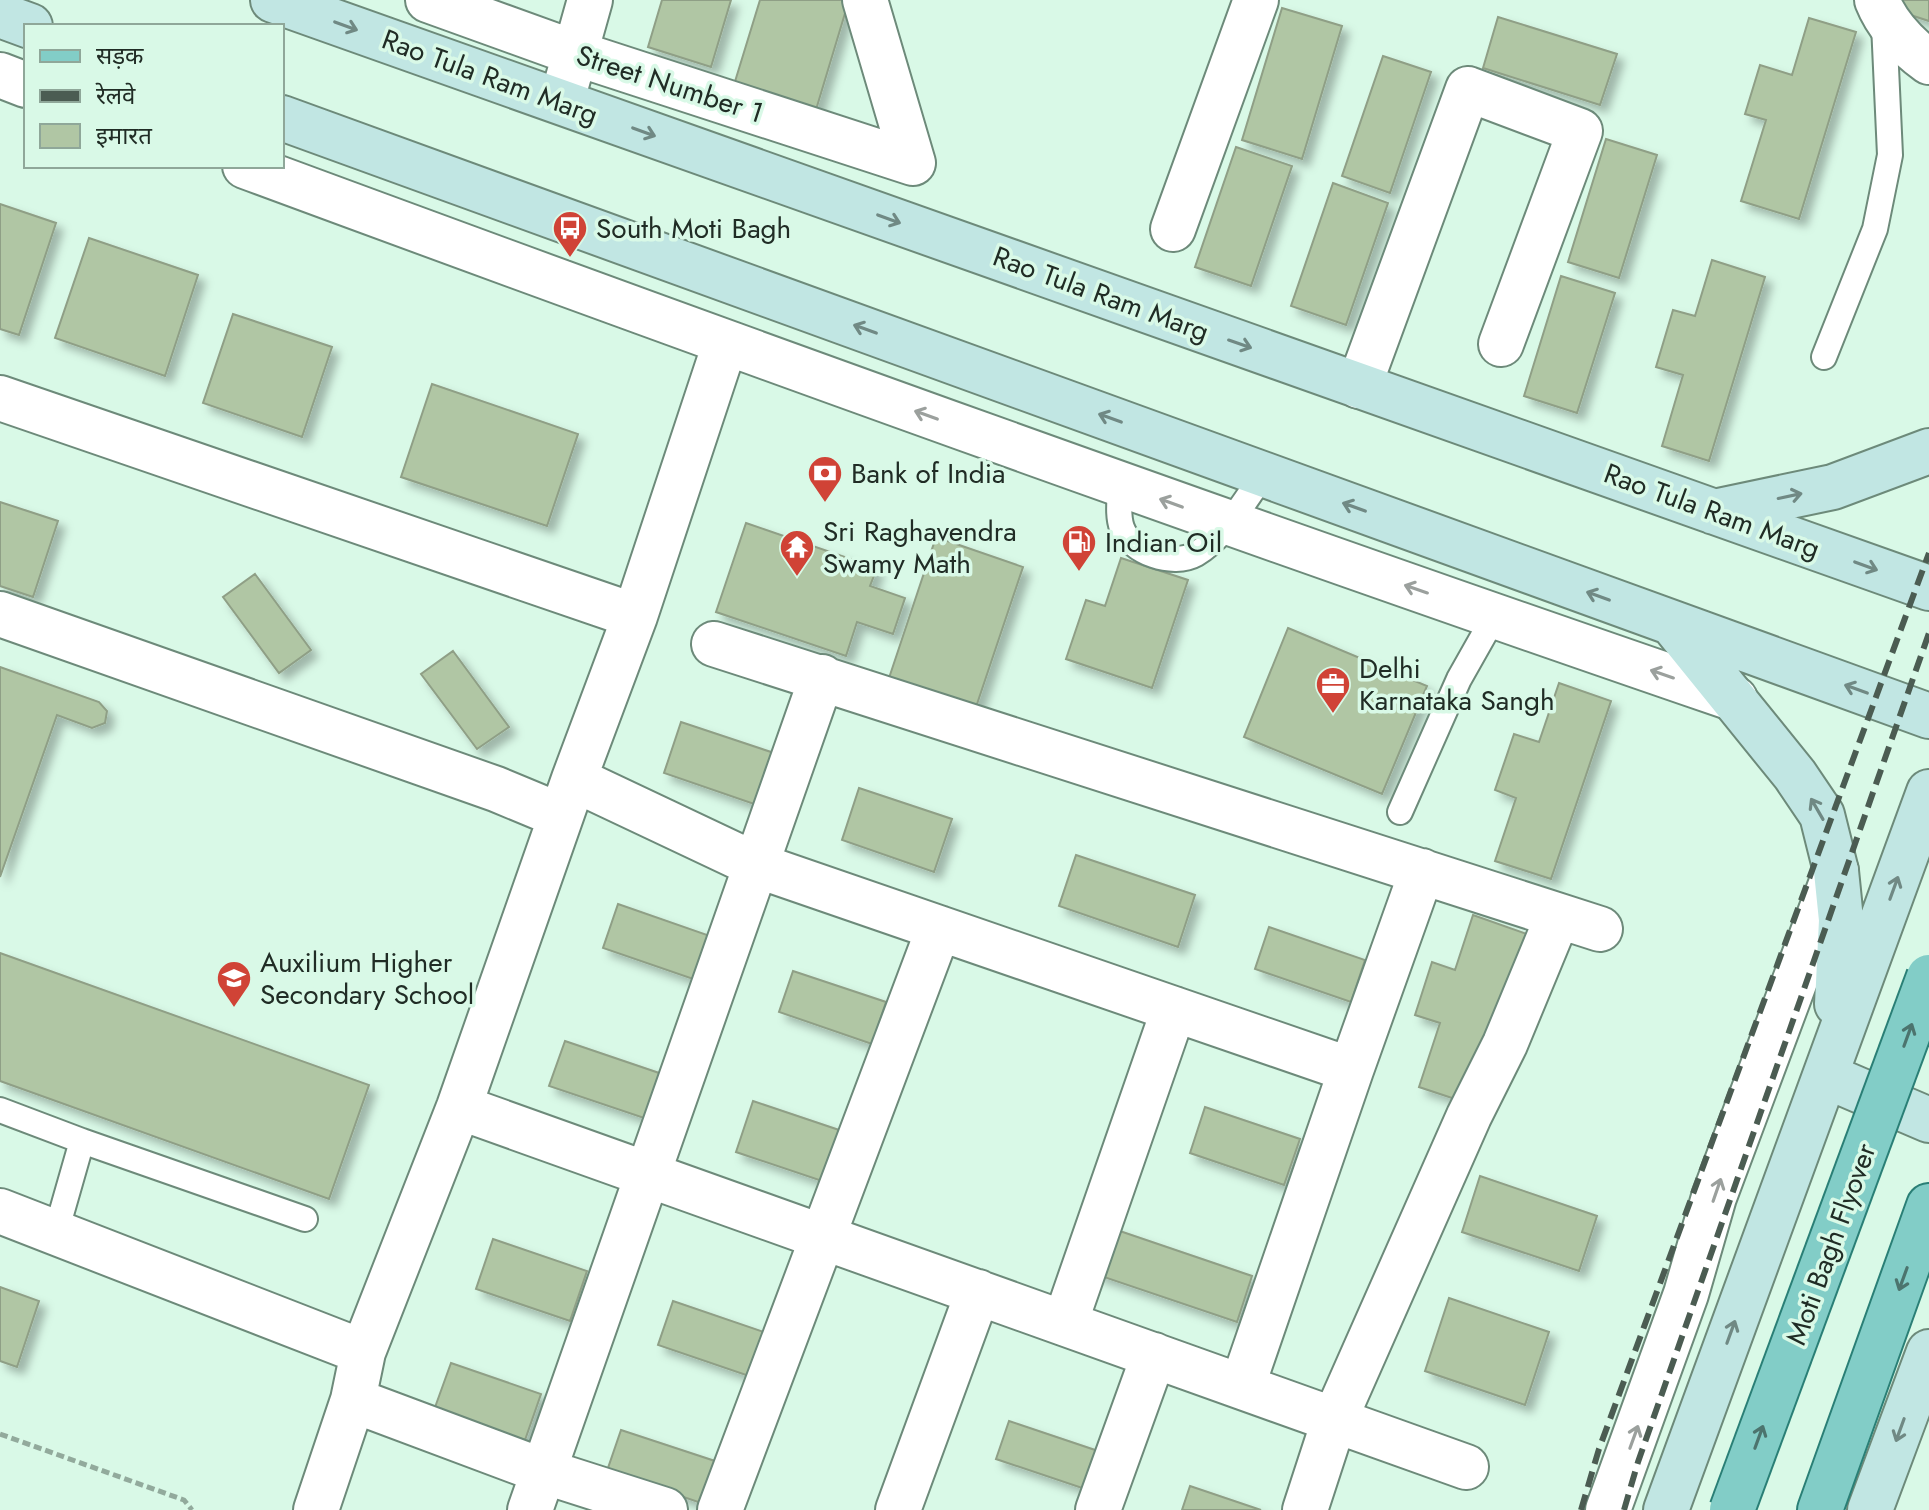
<svg xmlns="http://www.w3.org/2000/svg" width="1929" height="1510" viewBox="0 0 1929 1510" font-family="Jost,'Noto Sans Devanagari',sans-serif">
<style>
.building{fill:#b0c6a4;stroke:#8f9f86;stroke-width:2;filter:url(#shadow)}
.lines{fill:none;stroke-linecap:round;stroke-linejoin:round}
.lane-casing{stroke:#6d8a7a;stroke-width:28}
.street-casing{stroke:#6d8a7a;stroke-width:48}
.secondary-casing{stroke:#6d8a7a;stroke-width:48}
.primary-casing{stroke:#2a7f76;stroke-width:48}
.path{stroke:#92aa9c;stroke-width:5;stroke-dasharray:8 4;stroke-linecap:butt}
.lane{stroke:#fff;stroke-width:24}
.street{stroke:#fff;stroke-width:44}
.secondary{stroke:#c1e6e3;stroke-width:44}
.primary{stroke:#82cdc7;stroke-width:44}
.rail{stroke:#4b5c52;stroke-width:6;stroke-dasharray:16 8;stroke-linecap:butt}
.primary-bridge-casing{stroke:#2a7f76;stroke-width:48;stroke-linecap:butt}
.primary-bridge{stroke:#82cdc7;stroke-width:44}
.oneway{stroke:#708984}
.oneway2{stroke:#9ba09d}
.oneway3{stroke:#4c746e}
.labels{text-anchor:middle;dominant-baseline:central;stroke-width:7;stroke-linejoin:round;paint-order:stroke}
.street-label{font-size:28px;fill:#202c25;stroke:#d9f9e7}
.poi-label{font-size:28px;fill:#202c25;stroke:#d9f9e7;text-anchor:start}
</style>
<defs>
<filter id="shadow"><feDropShadow dx="7" dy="7" stdDeviation="4" flood-color="#0004"/></filter>
</defs>
<rect width="100%" height="100%" fill="#d9f9e7"/>
<path class="building" d="M662,0h69l-20,67 -63,-20z
M760,0h89l-34,113 -82,-25z
M1895,0h34v21l-37,-12z
M1282,8l60,18 -40,133 -60,-19z
M1498,17l119,37 -17,51 -117,-37z
M1809,18l47,14 -57,187 -58,-18 25,-81 -21,-6 15,-49 32,10z
M1383,56l48,16 -41,121 -48,-17z
M1606,139l51,16 -38,123 -51,-16z
M1236,147l56,19 -41,120 -56,-19z
M1333,183l55,20 -42,122 -55,-19z
M0,204l56,19 -37,112 -19,-6z
M89,238l109,37 -33,101 -110,-38z
M1712,260l53,17 -56,184 -47,-15 21,-71 -27,-8 17,-57 22,6z
M1561,276l54,17 -38,120 -53,-17z
M233,314l99,33 -30,90 -99,-34z
M432,384l146,50 -31,92 -146,-49z
M0,502l58,19 -25,76 -33,-11z
M746,523l131,45 -7,18 35,12 -12,36 -36,-12 -11,34 -130,-44z
M936,537l87,30 -47,140 -87,-29z
M1121,558l67,22 -36,108 -86,-29 20,-59 19,6z
M255,574l56,76 -32,23 -56,-76z
M1288,628l139,58 -45,108 -138,-57z
M453,651l56,76 -32,22 -56,-75z
M0,667l99,35 8,9 -2,12 -13,5 -35,-13 -57,162z
M1559,683l52,18 -60,178 -56,-18 21,-63 -21,-8 19,-56 25,8z
M681,722l93,31 -17,52 -93,-32z
M859,788l93,31 -18,53 -92,-32z
M1076,855l119,40 -17,52 -119,-41z
M618,904l95,33 -14,44 -96,-33z
M1473,915l54,19 -57,170 -51,-17 21,-64 -25,-8 17,-53 23,8z
M1269,927l96,33 -14,42 -96,-33z
M0,953l369,132 -40,114 -329,-118z
M793,971l93,31 -14,42 -93,-32z
M565,1041l100,34 -15,45 -101,-34z
M753,1101l92,31 -17,51 -92,-31z
M1205,1107l95,32 -16,46 -94,-32z
M1480,1176l117,40 -18,55 -117,-39z
M1111,1228l141,48 -15,46 -142,-48z
M493,1239l94,32 -17,50 -94,-32z
M0,1287l39,14 -22,66 -17,-6z
M1449,1298l100,34 -24,73 -100,-34z
M673,1301l91,31 -15,44 -91,-31z
M451,1363l90,31 -16,46 -91,-30z
M1009,1421l95,32 -13,38 -95,-32z
M621,1430l100,33 -14,42 -100,-34z
M1190,1486l71,24h-79z"/>
<g class="lines">
<g class="lane-casing">
<path id="lane" d="M1824,357l51,-128 15,-74 -6,-131
M1120,485c0,13 -3,30 2,43 9,25 51,39 74,26 29,-17 48,-53 68,-80
M1400,812l59,-133 35,-62
M0,1110l82,31
M56,1232l26,-91 223,78"/>
</g>
<g class="street-casing">
<path id="street" d="M428,0l147,53 338,110
M865,0l48,163
M1877,0c10,25 30,46 52,62
M0,75l26,10
M567,82l23,-82
M245,166c495,183 991,362 1490,533
M1173,229l83,-229
M1359,386l109,-297 112,42 -79,213
M0,398l635,218
M0,614l496,175 65,27
M714,644l886,285
M574,779l182,86 595,205 71,-199
M459,1107l1007,360
M0,1211l363,141
M1065,1323l109,-314
M1242,1387l109,-317
M353,1400l190,71 122,39
M316,1510l37,-110 10,-48 96,-245 115,-328 61,-163 90,-272
M530,1510l292,-833
M720,1510l219,-582
M898,1510l80,-218
M1098,1510l56,-155
M1305,1510l29,-89 135,-305 36,-72 53,-128
M1608,1510l78,-216 28,-97 122,-326"/>
</g>
<g class="secondary-casing">
<path id="secondary" d="M273,0l1656,588
M0,15l30,11
M282,118l1647,598
M1714,512l119,-25 96,-36
M1672,623l123,152 27,40 14,56 5,49 -4,84
M1826,1076l103,44
M1666,1510l263,-718
M1870,1510l59,-158"/>
</g>
<g class="primary-casing">
<path id="primary" d="M1820,1510l109,-304"/>
</g>
<path class="path" d="M0,1434l184,66 8,10"/>
<use href="#lane" class="lane"/>
<use href="#street" class="street"/>
<use href="#secondary" class="secondary"/>
<use href="#primary" class="primary"/>
<path class="rail" d="M1581,1510l18,-61 330,-896
M1624,1510l14,-48 291,-829"/>
<g class="primary-bridge-casing">
<path id="primary-bridge" d="M1732,1510l197,-533"/>
</g>
<use href="#primary-bridge" class="primary-bridge"/>
</g>
<defs><path id="oneway-shaft" d="M-6 0H5M1.5-3L5.5 0L1.5 3" fill="none" stroke-width="1.6" stroke-linecap="round" stroke-linejoin="round" transform="scale(2)"/></defs>
<g class="oneway">
<use href="#oneway-shaft" transform="translate(346 26) rotate(20)"/>
<use href="#oneway-shaft" transform="translate(644 132) rotate(20)"/>
<use href="#oneway-shaft" transform="translate(889 219) rotate(20)"/>
<use href="#oneway-shaft" transform="translate(865 329) rotate(-160)"/>
<use href="#oneway-shaft" transform="translate(1240 344) rotate(19)"/>
<use href="#oneway-shaft" transform="translate(1110 418) rotate(-160)"/>
<use href="#oneway-shaft" transform="translate(1790 496) rotate(-12)"/>
<use href="#oneway-shaft" transform="translate(1354 507) rotate(-160)"/>
<use href="#oneway-shaft" transform="translate(1866 566) rotate(20)"/>
<use href="#oneway-shaft" transform="translate(1598 596) rotate(-160)"/>
<use href="#oneway-shaft" transform="translate(1856 689) rotate(-160)"/>
<use href="#oneway-shaft" transform="translate(1817 809) rotate(-120)"/>
<use href="#oneway-shaft" transform="translate(1894 888) rotate(-70)"/>
<use href="#oneway-shaft" transform="translate(1731 1332) rotate(-70)"/>
<use href="#oneway-shaft" transform="translate(1900 1430) rotate(110)"/>
</g>
<g class="oneway2">
<use href="#oneway-shaft" transform="translate(926 415) rotate(-160)"/>
<use href="#oneway-shaft" transform="translate(1171 503) rotate(-160)"/>
<use href="#oneway-shaft" transform="translate(1416 589) rotate(-161)"/>
<use href="#oneway-shaft" transform="translate(1662 674) rotate(-161)"/>
<use href="#oneway-shaft" transform="translate(1717 1190) rotate(-71)"/>
<use href="#oneway-shaft" transform="translate(1634 1437) rotate(-70)"/>
</g>
<g class="oneway3">
<use href="#oneway-shaft" transform="translate(1908 1035) rotate(-70)"/>
<use href="#oneway-shaft" transform="translate(1903 1279) rotate(110)"/>
<use href="#oneway-shaft" transform="translate(1759 1437) rotate(-70)"/>
</g>
<defs>
<g id="bus-pin" transform="scale(1.8)"><path d="M0 17L-7.5 6A9.5 9.5 0 1 1 7.5 6Z" fill="#d04336" stroke="#d9f9e7"/><path d="M-5-6H5V4H4V6H2V4H-2V6H-4V4H-5ZM-3.5-4V0h7V-4ZM-3.5 1.2v1.5H-2V1.2ZM2 1.2v1.5H3.5V1.2Z" fill="#fff"/></g>
<g id="bank-pin" transform="scale(1.8)"><path d="M0 17L-7.5 6A9.5 9.5 0 1 1 7.5 6Z" fill="#d04336" stroke="#d9f9e7"/><path d="M-6-4H6V4H-6ZM0-2.3a2.3 2.3 0 1 0 0 4.6a2.3 2.3 0 1 0 0-4.6Z" fill="#fff"/></g>
<g id="fuel-pin" transform="scale(1.8)"><path d="M0 17L-7.5 6A9.5 9.5 0 1 1 7.5 6Z" fill="#d04336" stroke="#d9f9e7"/><path d="M-5.5-6h7V0h2V4h1.3V-2.5L3-4.5l.8-.8L6-3V5H2.5V1h-1V6h-7ZM-4.2-4.7v3.2H.2V-4.7Z" fill="#fff"/></g>
<g id="temple-pin" transform="scale(1.8)"><path d="M0 17L-7.5 6A9.5 9.5 0 1 1 7.5 6Z" fill="#d04336" stroke="#d9f9e7"/><path d="M0-6L5-2H3V0L6.5 2.5H4V6H1.5V3h-3V6H-4V2.5H-6.5L-3 0V-2H-5Z" fill="#fff"/></g>
<g id="office-pin" transform="scale(1.8)"><path d="M0 17L-7.5 6A9.5 9.5 0 1 1 7.5 6Z" fill="#d04336" stroke="#d9f9e7"/><path d="M-6-3h4V-5.5h4V-3h4V5H-6ZM-1-4.5V-3h2v-1.5ZM-6 0V1H6V0Z" fill="#fff"/></g>
<g id="school-pin" transform="scale(1.8)"><path d="M0 17L-7.5 6A9.5 9.5 0 1 1 7.5 6Z" fill="#d04336" stroke="#d9f9e7"/><path d="M0-5L7-2L0 1L-7-2ZM-4 1L0 2.5L4 1V4Q0 6-4 4Z" fill="#fff"/></g>
</defs>
<g fill-rule="evenodd">
<use href="#bus-pin" x="570" y="228"/>
<use href="#bank-pin" x="825" y="473"/>
<use href="#fuel-pin" x="1079" y="542"/>
<use href="#temple-pin" x="797" y="547"/>
<use href="#office-pin" x="1333" y="684"/>
<use href="#school-pin" x="234" y="978"/>
</g>
<g class="labels">
<g class="street-label">
<text transform="translate(490 77) rotate(20)">Rao Tula Ram Marg</text>
<text transform="translate(670 84) rotate(18)">Street Number 1</text>
<text transform="translate(1101 294) rotate(20)">Rao Tula Ram Marg</text>
<text transform="translate(1712 511) rotate(20)">Rao Tula Ram Marg</text>
<text transform="translate(1831 1244) rotate(-70)">Moti Bagh Flyover</text>
</g>
<g class="poi-label">
<text x="596" y="228">South Moti Bagh</text>
<text x="851" y="473">Bank of India</text>
<text x="823" y="531">Sri Raghavendra<tspan x="823" dy="32">Swamy Math</tspan></text>
<text x="1105" y="542">Indian Oil</text>
<text x="1359" y="668">Delhi<tspan x="1359" dy="32">Karnataka Sangh</tspan></text>
<text x="260" y="962">Auxilium Higher<tspan x="260" dy="32">Secondary School</tspan></text>
</g>
</g>
<rect x="24" y="24" width="260" height="144" fill="#d9f9e7" stroke="#8fa799" stroke-width="2"/>
<rect x="40" y="50" width="40" height="12" fill="#82cdc7" stroke="#8fa799" stroke-width="2"/>
<text x="96" y="64" font-size="24" fill="#202c25">सड़क</text>
<rect x="40" y="90" width="40" height="12" fill="#4b5c52" stroke="#8fa799" stroke-width="2"/>
<text x="96" y="104" font-size="24" fill="#202c25">रेलवे</text>
<rect x="40" y="124" width="40" height="24" fill="#b0c6a4" stroke="#8fa799" stroke-width="2"/>
<text x="96" y="144" font-size="24" fill="#202c25">इमारत</text>
</svg>
